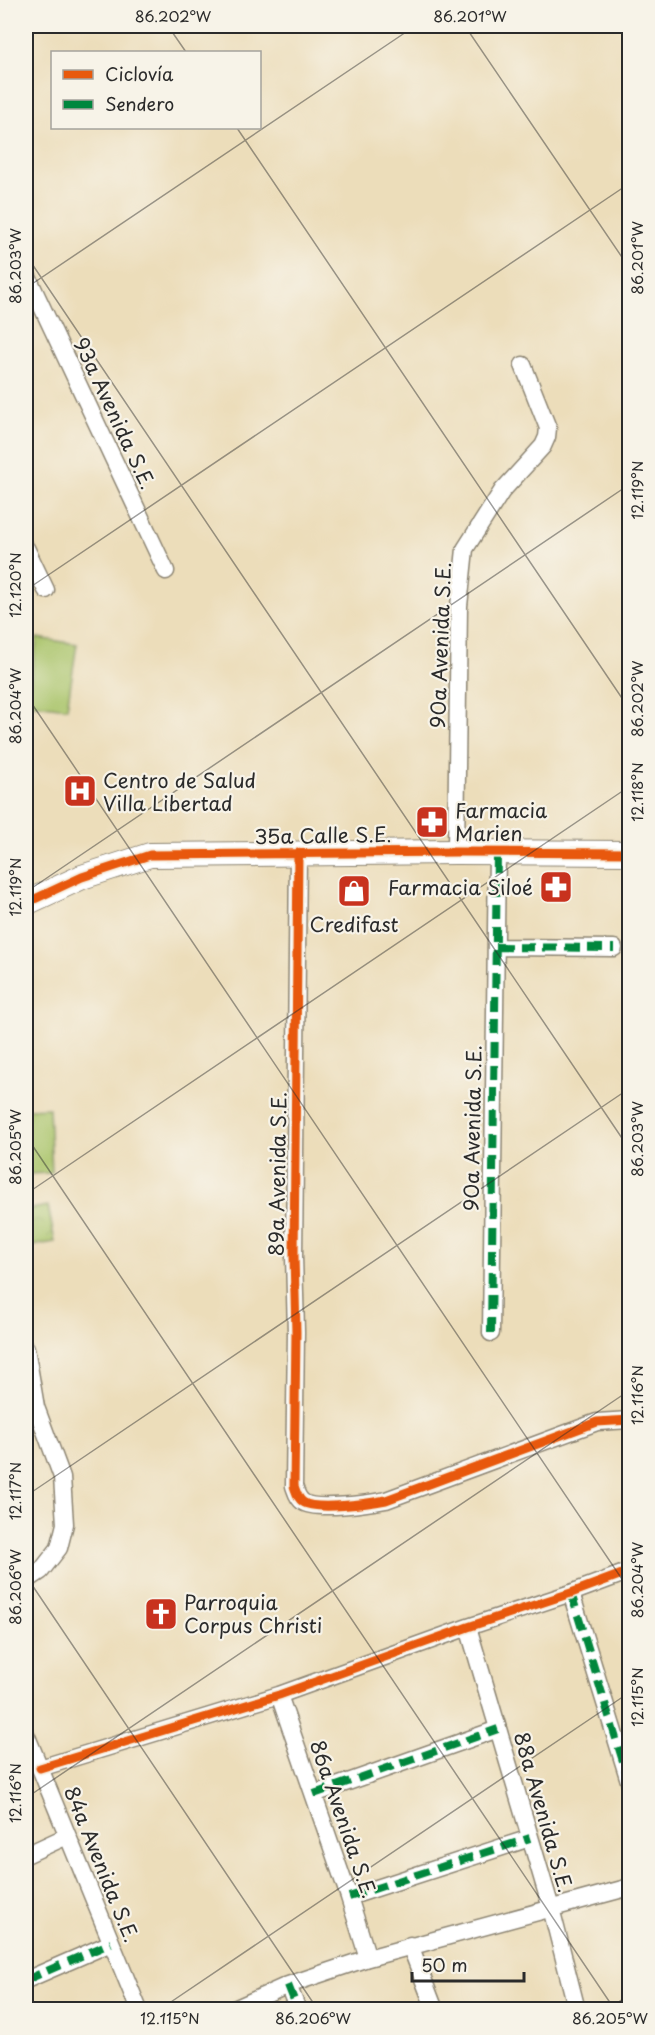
<svg xmlns="http://www.w3.org/2000/svg" width="655" height="2035" viewBox="0 0 655 2035" font-family="'Playpen Sans',sans-serif">
<style>
.park{fill:url(#park-crowns);stroke:#6a784c;stroke-width:1.5}
.pitch{fill:#aac56c;stroke:#6a784c;stroke-width:1.5}
.lines{fill:none;stroke-linecap:round;stroke-linejoin:round}
.street-casing{stroke:#8c8472;stroke-width:19}
.secondary-casing{stroke:#8c8472;stroke-width:26}
.street{stroke:#fff;stroke-width:16}
.secondary{stroke:#fff;stroke-width:24}
.quiet{stroke:#00873e;stroke-width:8;stroke-dasharray:15 8;stroke-linecap:butt}
.cycleway-casing{stroke:#f7f3e8;stroke-width:13}
.cycleway{stroke:#e8590c;stroke-width:9}
.ticks{fill:none;stroke:#2b2b2b;stroke-width:1.5;stroke-opacity:0.45}
.labels{text-anchor:middle;dominant-baseline:central;stroke-width:4.5;stroke-linejoin:round;paint-order:stroke}
.street-label{font-size:20px;fill:#2b2b2b;stroke:#f7f3e8}
.poi-label{font-size:20px;fill:#2b2b2b;stroke:#f7f3e8;text-anchor:start}
.neatline{fill:none;stroke:#2b2b2b;stroke-width:2}
.ticks-label{font-size:15px;text-anchor:middle;fill:#2b2b2b}
</style>
<defs>
<pattern id="park-crowns" width="20" height="18" patternUnits="userSpaceOnUse" patternTransform="scale(1.5)"><rect width="20" height="18" fill="#aac56c"/><path d="M2 6a3 3 0 1 1 6 0M12 15a3 3 0 1 1 6 0" fill="none" stroke="#92a95e"/></pattern>
</defs>
<rect width="100%" height="100%" fill="#f7f3e8"/>
<filter id="ink" filterUnits="userSpaceOnUse"><feTurbulence type="fractalNoise" baseFrequency=".0167" numOctaves="2"/><feDisplacementMap in="SourceGraphic" scale="12" xChannelSelector="R" yChannelSelector="G"/><feConvolveMatrix kernelMatrix="1 2 1 2 8 2 1 2 1" color-interpolation-filters="sRGB"/></filter>
<filter id="wash" filterUnits="userSpaceOnUse"><feTurbulence type="fractalNoise" baseFrequency=".008" numOctaves="4" result="noise"/><feDisplacementMap in="SourceGraphic" scale="24" xChannelSelector="R" yChannelSelector="G"/><feGaussianBlur stdDeviation="1.35" result="paint"/><feColorMatrix in="noise" values="0 0 0 0 0 0 0 0 0 0 0 0 0 0 0 0 0 1.4 0 .05"/><feComposite in="paint" operator="in"/></filter>
<g filter="url(#wash)">
<rect width="100%" height="100%" fill="#ecddba"/>
<path class="park" d="M48,1206l7,36 -29,5v-37z"/>
<path class="pitch" d="M37,638l40,6 -10,64 -40,-5z
M49,1108l3,65 -26,1v-65z"/>
</g>
<g filter="url(#ink)">
<g class="lines">
<g class="street-casing">
<path id="street" d="M26,273l140,298
M26,548l20,42
M456,852l3,-246 6,-57 37,-58 41,-45 4,-9 1,-9 -25,-63
M298,853l-4,403 2,76 -2,154c2,5 3,12 9,16 12,9 68,1 83,-2l211,-78 33,-2
M496,947l118,1
M491,1333l6,-481
M26,1348l10,59 26,70 3,47 -6,24 -18,23 -15,10
M571,1593l59,191
M468,1627l83,281 26,102
M279,1695l70,202 19,61
M26,1734l113,276
M40,1768l239,-73 189,-68 103,-34 59,-22
M314,1794l184,-65
M26,1855l41,-19
M349,1897l181,-59
M410,1945l25,65
M26,1980l85,-37
M288,1985l10,25
M232,2010l56,-25 80,-27 262,-71"/>
</g>
<g class="secondary-casing">
<path id="secondary" d="M26,903l56,-26 68,-22 306,-3 174,1"/>
</g>
<use href="#street" class="street"/>
<use href="#secondary" class="secondary"/>
<path class="quiet" d="M496,947l118,1
M491,1333l6,-481
M571,1593l59,191
M314,1794l184,-65
M349,1897l181,-59
M26,1980l85,-37
M288,1985l10,25"/>
<g class="cycleway-casing">
<path id="cycleway" d="M298,853l-4,403 2,76 -2,154c2,5 3,12 9,16 12,9 68,1 83,-2l211,-78 33,-2
M26,903l56,-26 68,-22 306,-3 174,1
M40,1768l239,-73 189,-68 103,-34 59,-22"/>
</g>
<use href="#cycleway" class="cycleway"/>
</g>
</g>
<path class="ticks" d="M168,26l18,26M465,26l165,243M237,128l393,582M26,255l604,895M26,288l389,-262M26,590l604,-407M26,695l604,896M26,892l604,-408M26,1136l589,874M26,1194l604,-408M26,1496l604,-408M26,1576l292,434M26,1798l604,-408M159,2010l471,-318M607,2010l23,-16"/>
<defs>
<g id="hospital-square" transform="scale(1.725)"><rect x="-9" y="-9" width="18" height="18" rx="4" fill="#c8321e" stroke="#f7f3e8"/><path d="M-5-5h3v3.5h4V-5h3V5h-3V1.5h-4V5h-3Z" fill="#fff"/></g>
<g id="pharmacy-square" transform="scale(1.725)"><rect x="-9" y="-9" width="18" height="18" rx="4" fill="#c8321e" stroke="#f7f3e8"/><path d="M-2-6h4v4h4v4h-4v4h-4v-4h-4v-4h4Z" fill="#fff"/></g>
<g id="shop-square" transform="scale(1.725)"><rect x="-9" y="-9" width="18" height="18" rx="4" fill="#c8321e" stroke="#f7f3e8"/><path d="M-5-2.5h2.3a2.7 3.5 0 0 1 5.4 0H5L5.5 6h-11ZM-1.5-2.5h3a1.5 2.3 0 0 0-3 0Z" fill="#fff"/></g>
<g id="church-square" transform="scale(1.725)"><rect x="-9" y="-9" width="18" height="18" rx="4" fill="#c8321e" stroke="#f7f3e8"/><path d="M-1.2-6h2.4v3.5h3.3v2.4h-3.3V6h-2.4V-.1h-3.3v-2.4h3.3Z" fill="#fff"/></g>
</defs>
<g fill-rule="evenodd">
<use href="#hospital-square" x="80" y="791"/>
<use href="#pharmacy-square" x="432" y="822"/>
<use href="#pharmacy-square" x="556" y="887"/>
<use href="#shop-square" x="354" y="891"/>
<use href="#church-square" x="161" y="1614"/>
</g>
<g class="labels">
<g class="street-label">
<text transform="translate(115 413) rotate(65)">93a Avenida S.E.</text>
<text transform="translate(440 645) rotate(-88)">90a Avenida S.E.</text>
<text transform="translate(323 835) rotate(-1)">35a Calle S.E.</text>
<text transform="translate(472 1128) rotate(-89)">90a Avenida S.E.</text>
<text transform="translate(277 1174) rotate(-89)">89a Avenida S.E.</text>
<text transform="translate(544 1812) rotate(74)">88a Avenida S.E.</text>
<text transform="translate(344 1819) rotate(71)">86a Avenida S.E.</text>
<text transform="translate(102 1864) rotate(68)">84a Avenida S.E.</text>
</g>
<g class="poi-label">
<text x="103" y="780">Centro de Salud<tspan x="103" dy="23">Villa Libertad</tspan></text>
<text x="455" y="810">Farmacia<tspan x="455" dy="23">Marien</tspan></text>
<text x="533" y="887" text-anchor="end">Farmacia Siloé</text>
<text x="354" y="924" text-anchor="middle">Credifast</text>
<text x="184" y="1602">Parroquia<tspan x="184" dy="23">Corpus Christi</tspan></text>
</g>
</g>
<rect width="655" height="2035" fill="none" stroke="#f7f3e8" stroke-width="66"/>
<rect x="51" y="51" width="210" height="78" fill="#f7f3e8" stroke="#a5a39c" stroke-width="1.5"/>
<rect x="63" y="70" width="30" height="9" fill="#e8590c" stroke="#a5a39c" stroke-width="1.5"/>
<text x="105" y="81" font-size="18" fill="#2b2b2b">Ciclovía</text>
<rect x="63" y="100" width="30" height="9" fill="#00873e" stroke="#a5a39c" stroke-width="1.5"/>
<text x="105" y="111" font-size="18" fill="#2b2b2b">Sendero</text>
<path d="M412 1972v9h112v-9" fill="none" stroke="#2b2b2b" stroke-width="3"/>
<text x="421" y="1972" font-size="18" fill="#2b2b2b" stroke="#f7f3e8" stroke-width="4.5" paint-order="stroke">50 m</text>
<rect x="33" y="33" width="589" height="1969" class="neatline"/>
<g class="ticks-label">
<text x="173" y="22">86.202°W</text>
<text x="470" y="22">86.201°W</text>
<text transform="translate(638 258) rotate(-90)" y="5">86.201°W</text>
<text transform="translate(16 266) rotate(-90)" y="5">86.203°W</text>
<text transform="translate(638 490) rotate(-90)" y="5">12.119°N</text>
<text transform="translate(16 585) rotate(-90)" y="5">12.120°N</text>
<text transform="translate(638 699) rotate(-90)" y="5">86.202°W</text>
<text transform="translate(16 706) rotate(-90)" y="5">86.204°W</text>
<text transform="translate(638 792) rotate(-90)" y="5">12.118°N</text>
<text transform="translate(16 887) rotate(-90)" y="5">12.119°N</text>
<text transform="translate(638 1139) rotate(-90)" y="5">86.203°W</text>
<text transform="translate(16 1147) rotate(-90)" y="5">86.205°W</text>
<text transform="translate(638 1395) rotate(-90)" y="5">12.116°N</text>
<text transform="translate(16 1491) rotate(-90)" y="5">12.117°N</text>
<text transform="translate(638 1580) rotate(-90)" y="5">86.204°W</text>
<text transform="translate(16 1587) rotate(-90)" y="5">86.206°W</text>
<text transform="translate(638 1697) rotate(-90)" y="5">12.115°N</text>
<text transform="translate(16 1793) rotate(-90)" y="5">12.116°N</text>
<text x="170" y="2024">12.115°N</text>
<text x="313" y="2024">86.206°W</text>
<text x="610" y="2024">86.205°W</text>
</g>
</svg>
